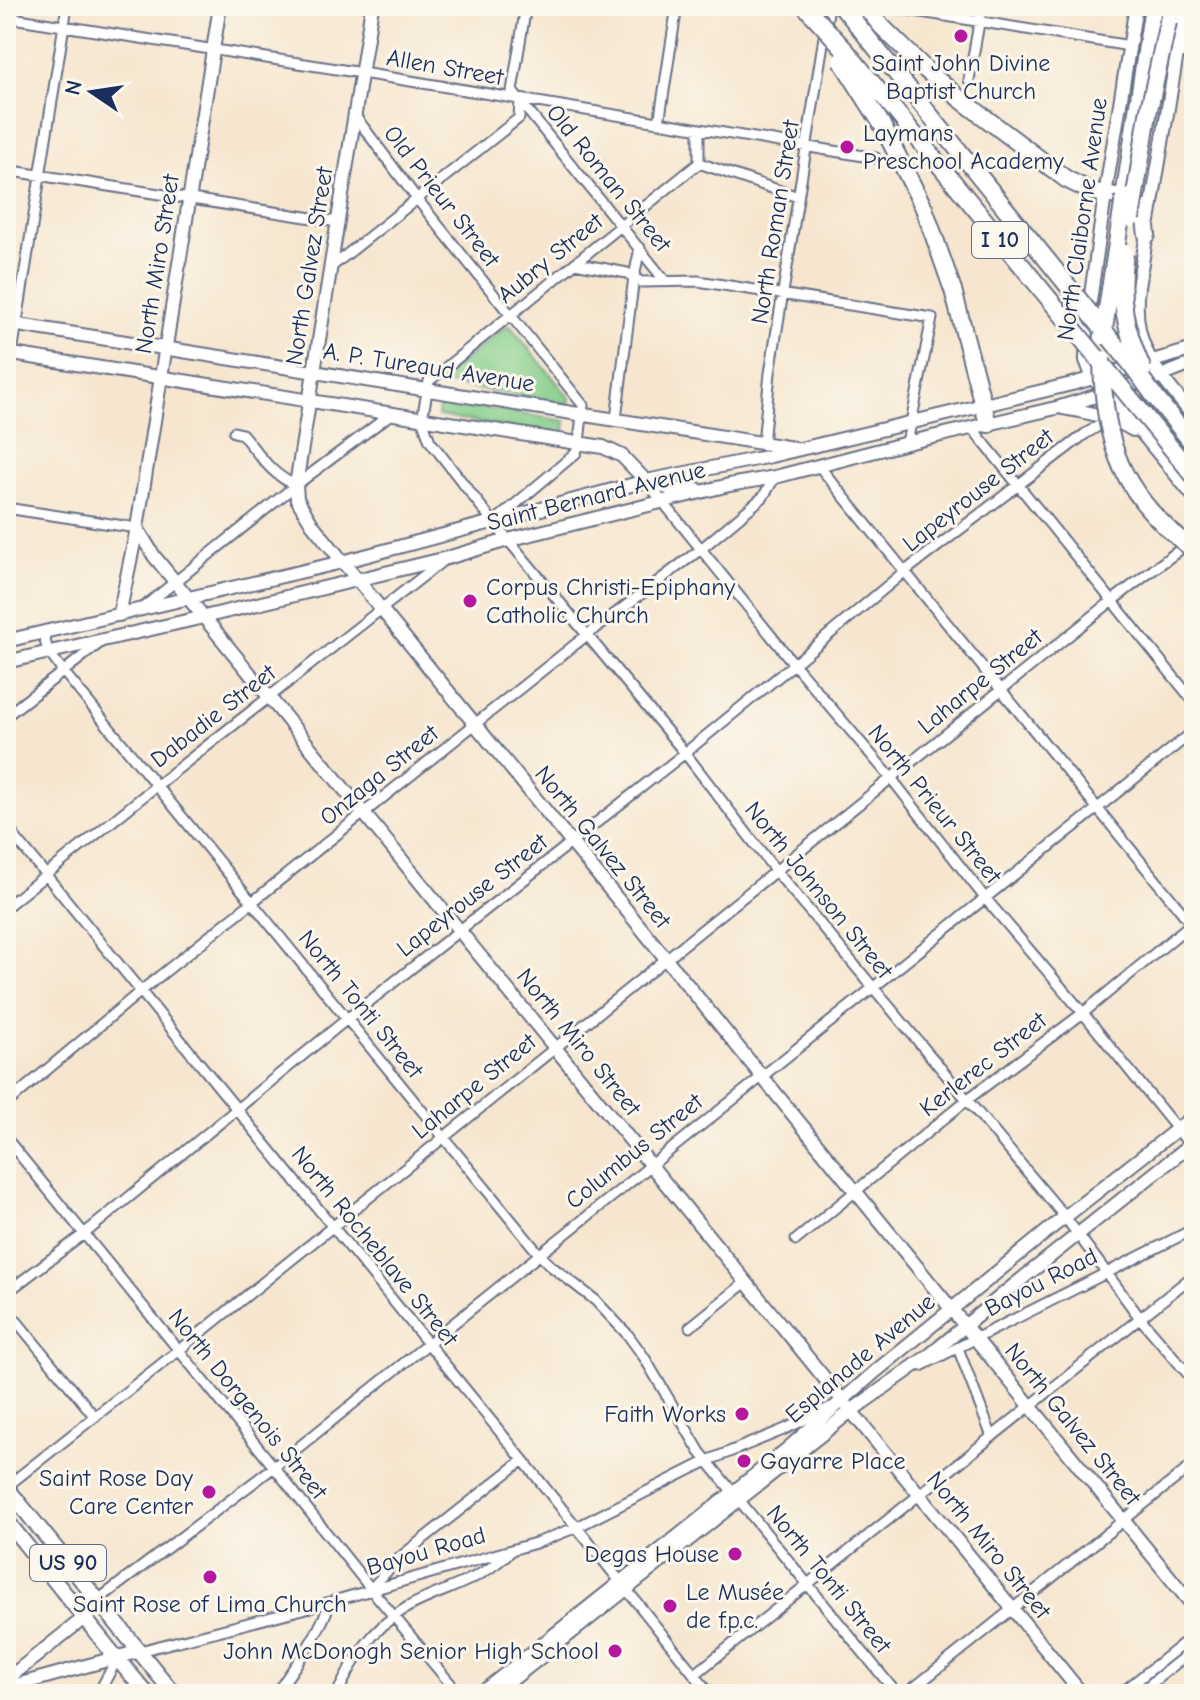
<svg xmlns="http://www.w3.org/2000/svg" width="1200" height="1700" viewBox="0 0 1200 1700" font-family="'Comic Neue',sans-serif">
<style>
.green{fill:#85ce8a;stroke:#507e74;stroke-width:2}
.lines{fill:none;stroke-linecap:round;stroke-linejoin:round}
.street-casing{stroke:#686f86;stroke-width:13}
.secondary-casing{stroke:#686f86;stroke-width:16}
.primary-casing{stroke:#686f86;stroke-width:18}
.highway-casing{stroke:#686f86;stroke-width:20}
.street{stroke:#fff;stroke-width:9}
.secondary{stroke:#fff;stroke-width:12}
.primary{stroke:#fff;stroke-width:14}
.highway{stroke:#fff;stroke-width:16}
.highway-bridge-casing{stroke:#686f86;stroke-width:20;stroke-linecap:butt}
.highway-bridge{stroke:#fff;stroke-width:16}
.poi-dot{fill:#b5179e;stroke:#fbf7ec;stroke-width:3}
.labels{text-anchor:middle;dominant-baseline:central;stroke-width:6;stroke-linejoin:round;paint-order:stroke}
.shield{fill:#fbf7ec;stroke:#5e6b89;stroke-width:2}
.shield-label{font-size:22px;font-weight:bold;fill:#1b2f5e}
.poi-label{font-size:24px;fill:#1b2f5e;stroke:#fbf7ec;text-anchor:start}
.street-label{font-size:24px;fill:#1b2f5e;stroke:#fbf7ec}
</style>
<rect width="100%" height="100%" fill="#fbf7ec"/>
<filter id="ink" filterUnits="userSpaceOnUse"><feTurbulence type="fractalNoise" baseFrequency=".0125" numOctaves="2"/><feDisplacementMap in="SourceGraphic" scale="16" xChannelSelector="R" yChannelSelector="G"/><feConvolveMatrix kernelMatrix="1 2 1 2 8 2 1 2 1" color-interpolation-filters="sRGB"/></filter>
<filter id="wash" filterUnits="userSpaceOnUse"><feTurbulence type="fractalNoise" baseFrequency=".006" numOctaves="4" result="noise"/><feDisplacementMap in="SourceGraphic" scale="32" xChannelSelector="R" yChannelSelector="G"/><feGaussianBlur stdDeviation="1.8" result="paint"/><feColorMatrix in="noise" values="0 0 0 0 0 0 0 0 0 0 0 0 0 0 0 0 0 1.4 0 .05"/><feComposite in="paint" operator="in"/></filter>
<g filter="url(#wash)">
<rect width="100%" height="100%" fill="#f6e6cf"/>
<path class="green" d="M506,326l5,1 59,71 -1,6 -128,-21 2,-6z
M440,401l126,20 -2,16 -126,-21z"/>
</g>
<g filter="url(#ink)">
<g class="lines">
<g class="street-casing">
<path id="street" d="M526,6l-14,85 154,191
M884,6l246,40
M6,17l356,56 514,85
M1178,52l16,3
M969,80l13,-74
M355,116l62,83 166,206 -4,38 -3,10 -77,65
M659,123l18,-117
M699,130v33l-270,218 -7,38 8,22 64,82 191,230 90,117 290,347 75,101 54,63
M699,163l99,34
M6,170l332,52
M575,263l52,10 14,9 57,-1 234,37 -25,125
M331,267l188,-149 1,-18
M6,391l61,-385
M616,419l18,-142 6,-29
M972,428l222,274
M234,432l8,2c16,19 30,42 54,51
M763,444l7,-71 59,-367
M819,466l375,461
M646,481l148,183 97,114 94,120 98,115 111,137
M6,508l131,20
M145,606l151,-121 95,-71
M43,633l5,18 15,20 476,583 12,12 44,34 33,35 16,22 56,95 197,242
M6,716l95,-74
M6,826l517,634 187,234
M6,907l150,-121 289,-227
M6,1104l135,-113 334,-267 112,-89 114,-86 62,-52 12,-20
M6,1138l268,329 97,122 88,105
M796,1240l172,-141 115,-86 110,-91
M6,1293l78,-59 263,-215 338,-266 109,-89 110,-92 181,-138 17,-10 9,-1
M6,1308l89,109
M690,1327l56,-45
M958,1348l34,89
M921,1366l273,-137
M6,1487l173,-137 934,-750 81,-61
M371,1589l28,-31 124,-98
M98,1600l176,-133 920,-736
M140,1651l190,-49 209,-60 38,-15 130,-66 76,-31 48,-23
M694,1675l500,-400
M98,1694l19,-35
M276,1694c19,-29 43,-58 54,-92
M337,1694c17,-35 34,-65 69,-86 26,-15 60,-23 84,-40 7,-5 13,-10 20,-16
M906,1694l288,-230
M1120,1694l74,-59
M1138,1694l56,-45"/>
</g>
<g class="secondary-casing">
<path id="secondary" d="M220,6l-83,522 17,28 928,1138
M372,6l-76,479 1,14 15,25 882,1083
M1136,6l-31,189 -18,128 -1,37 7,18 53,60 48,59
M1185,6l-47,281c-8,61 21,86 56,130
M6,323l787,125
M6,353l597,94 19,9 24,25 28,9 23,-1
M1063,408c25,4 49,9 70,22
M119,615l18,-87
M6,641l336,-79 304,-81 125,-25 305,-73 118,-34
M6,662l198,-45 243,-59 61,-18 221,-55 46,-8 132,-34 153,-36 101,-31 33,-13
M6,1680l78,-62
M6,1688l134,-37
M480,1694l306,-244 90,-79 180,-147 138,-108
M494,1694l357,-283 80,-57 82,-68 181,-144"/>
</g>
<g class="primary-casing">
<path id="primary" d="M6,1487l168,207
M6,1520l104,130 37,44"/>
</g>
<g class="highway-casing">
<path id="highway" d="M861,6l66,65 32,27 107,81 24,12 42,8c13,8 13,21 15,36
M1168,22l3,-16
M1124,197l29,-191
M953,290l35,134
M1155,397l39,48"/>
</g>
<use href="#street" class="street"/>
<use href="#secondary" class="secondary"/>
<use href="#primary" class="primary"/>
<use href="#highway" class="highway"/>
<g class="highway-bridge-casing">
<path id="highway-bridge" d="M805,6l42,46 347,424
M842,6l289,358 24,33
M841,60l40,63 43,85 29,82
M1131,219l17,-105 20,-92
M1125,253c-7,45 0,76 18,117
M1103,336l21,-139
M1102,359c1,86 21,139 92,191"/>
</g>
<use href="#highway-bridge" class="highway-bridge"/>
</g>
</g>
<g class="poi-dot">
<circle cx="961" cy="36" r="8"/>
<circle cx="847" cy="147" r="8"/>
<circle cx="470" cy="601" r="8"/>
<circle cx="742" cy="1414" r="8"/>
<circle cx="744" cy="1461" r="8"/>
<circle cx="209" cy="1492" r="8"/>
<circle cx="735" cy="1554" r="8"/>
<circle cx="210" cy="1577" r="8"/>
<circle cx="670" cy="1606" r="8"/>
<circle cx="615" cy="1651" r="8"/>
</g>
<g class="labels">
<g class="shield">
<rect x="972" y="222" width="56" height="36" rx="6"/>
<rect x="30" y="1545" width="76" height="36" rx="6"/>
</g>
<g class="shield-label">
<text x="1000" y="240">I 10</text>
<text x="68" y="1563">US 90</text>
</g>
<g class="poi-label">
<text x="961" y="63" text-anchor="middle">Saint John Divine<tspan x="961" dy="28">Baptist Church</tspan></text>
<text x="863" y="133">Laymans<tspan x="863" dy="28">Preschool Academy</tspan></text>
<text x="486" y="587">Corpus Christi-Epiphany<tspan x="486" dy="28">Catholic Church</tspan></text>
<text x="726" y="1414" text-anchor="end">Faith Works</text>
<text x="760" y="1461">Gayarre Place</text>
<text x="193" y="1478" text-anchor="end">Saint Rose Day<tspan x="193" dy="28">Care Center</tspan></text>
<text x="719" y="1554" text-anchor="end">Degas House</text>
<text x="686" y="1592">Le Musée<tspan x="686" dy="28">de f.p.c.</tspan></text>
<text x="210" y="1604" text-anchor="middle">Saint Rose of Lima Church</text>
<text x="599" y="1651" text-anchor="end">John McDonogh Senior High School</text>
</g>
<g class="street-label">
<text transform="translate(445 67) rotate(10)">Allen Street</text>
<text transform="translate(609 178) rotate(51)">Old Roman Street</text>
<text transform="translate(442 196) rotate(52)">Old Prieur Street</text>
<text transform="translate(1082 219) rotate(-82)">North Claiborne Avenue</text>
<text transform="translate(775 222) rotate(-81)">North Roman Street</text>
<text transform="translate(550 258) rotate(-39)">Aubry Street</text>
<text transform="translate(157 264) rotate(-81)">North Miro Street</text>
<text transform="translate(309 266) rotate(-81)">North Galvez Street</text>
<text transform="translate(429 367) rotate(9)">A. P. Tureaud Avenue</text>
<text transform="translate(978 490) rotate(-38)">Lapeyrouse Street</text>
<text transform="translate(596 496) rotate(-14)">Saint Bernard Avenue</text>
<text transform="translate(980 681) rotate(-39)">Laharpe Street</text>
<text transform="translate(213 716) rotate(-38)">Dabadie Street</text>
<text transform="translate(379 775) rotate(-39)">Onzaga Street</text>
<text transform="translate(935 804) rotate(51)">North Prieur Street</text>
<text transform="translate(603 847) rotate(51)">North Galvez Street</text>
<text transform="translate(819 890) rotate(51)">North Johnson Street</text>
<text transform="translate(472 895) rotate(-38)">Lapeyrouse Street</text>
<text transform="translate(361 1004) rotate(51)">North Tonti Street</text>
<text transform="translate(579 1042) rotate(51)">North Miro Street</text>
<text transform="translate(983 1064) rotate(-38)">Kerlerec Street</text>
<text transform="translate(474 1086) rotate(-39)">Laharpe Street</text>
<text transform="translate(634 1151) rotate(-39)">Columbus Street</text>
<text transform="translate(375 1246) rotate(51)">North Rocheblave Street</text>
<text transform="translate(1041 1282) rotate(-27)">Bayou Road</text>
<text transform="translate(860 1358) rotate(-40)">Esplanade Avenue</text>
<text transform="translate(248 1404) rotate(51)">North Dorgenois Street</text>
<text transform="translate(1073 1424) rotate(51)">North Galvez Street</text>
<text transform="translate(989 1545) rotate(51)">North Miro Street</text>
<text transform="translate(426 1551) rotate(-16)">Bayou Road</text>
<text transform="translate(829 1579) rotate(51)">North Tonti Street</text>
</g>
</g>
<rect width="1200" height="1700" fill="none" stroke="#fbf7ec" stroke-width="32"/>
<g transform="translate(92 92) rotate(283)" stroke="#fbf7ec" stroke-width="6" paint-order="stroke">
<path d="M0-6L14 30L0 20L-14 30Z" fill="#1b2f5e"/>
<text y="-12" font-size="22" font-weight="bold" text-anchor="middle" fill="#1b2f5e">N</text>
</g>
</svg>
